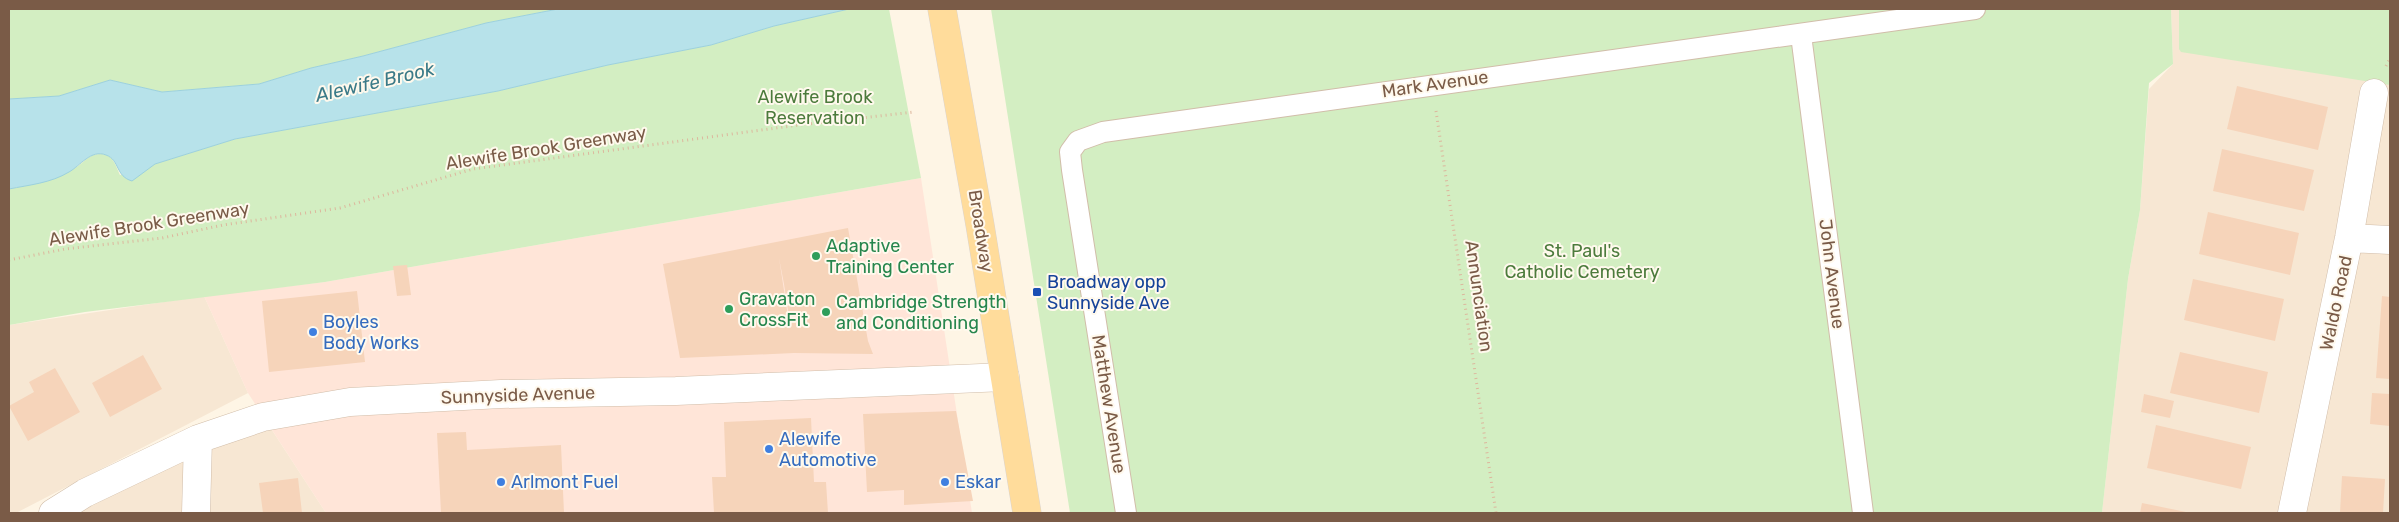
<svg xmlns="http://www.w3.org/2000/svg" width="2399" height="522" viewBox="0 0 2399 522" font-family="Rubik,sans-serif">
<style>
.residential{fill:#f7e7d3}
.commercial{fill:#ffe5d8}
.green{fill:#d3eec2}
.water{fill:#b7e2ea;stroke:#9cd1dd}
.building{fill:#f6d4ba;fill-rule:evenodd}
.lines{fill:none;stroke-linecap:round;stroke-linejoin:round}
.service-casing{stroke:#d1bda9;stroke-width:22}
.minor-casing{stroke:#d1bda9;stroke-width:29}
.primary-casing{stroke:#dcd4cf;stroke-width:29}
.path{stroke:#dcb79d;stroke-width:3;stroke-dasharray:1 4;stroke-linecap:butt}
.service{stroke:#fff;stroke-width:20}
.minor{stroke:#fff;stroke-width:28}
.primary{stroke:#ffdc9b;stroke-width:28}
.leisure-dot{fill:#2e9e5b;stroke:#fff9ed;stroke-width:2}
.transit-dot{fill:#1a4fb4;stroke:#fff9ed;stroke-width:2}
.shop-dot{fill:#3f7fe0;stroke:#fff9ed;stroke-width:2}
.labels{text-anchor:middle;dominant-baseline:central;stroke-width:4;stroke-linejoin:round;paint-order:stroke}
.street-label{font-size:18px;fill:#7a5b47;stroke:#fff9ed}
.park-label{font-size:18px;fill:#4c7b3c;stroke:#fff9ed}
.leisure-label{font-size:18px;fill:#27864d;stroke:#fff9ed;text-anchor:start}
.transit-label{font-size:18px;fill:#164399;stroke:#fff9ed;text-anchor:start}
.shop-label{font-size:18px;fill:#366cbe;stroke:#fff9ed;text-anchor:start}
.water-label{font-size:19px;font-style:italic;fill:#3b7a88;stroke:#fff9ed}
</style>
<rect width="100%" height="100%" fill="#fef5e5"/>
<path class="residential" d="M2171,9h219v504h-288l26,-234 12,-69 9,-121 24,-25z
M204,296l44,97 -232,120h-7v-188z
M268,424l58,89h-248l93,-49z"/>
<path class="commercial" d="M921,178l51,335h-646l-78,-120 -44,-97 121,-14z"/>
<path class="green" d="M9,9h549l-72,14 -123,33 -52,12 -52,16 -97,8 -52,-12 -51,16 -50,3z
M849,9h40l32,169 -596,104 -240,30 -76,13v-136c23,-5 45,-9 66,-21 9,-5 14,-15 26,-14 12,0 15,12 19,21l27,-6 8,-5 80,-25 263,-48 110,-26 103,-20 63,-19z
M991,9h1180l2,55 -24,19 -9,127 -12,69 -26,234h-1032z
M2179,9h211v76l-209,-33 -2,-3z"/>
<path class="water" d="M558,9h291l-75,17 -63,19 -103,20 -110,26 -263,48 -80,25 -23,17c-17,-5 -12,-21 -26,-26 -15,-6 -26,11 -37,17 -18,11 -40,13 -60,17v-90l50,-3 51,-16 52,12 97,-8 52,-16 52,-12 123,-33z"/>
<path class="building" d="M2237,86l91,21 -10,43 -91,-21z
M2222,149l92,21 -10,41 -91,-20z
M2208,212l91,21 -9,42 -91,-21z
M848,228l20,113 5,13 -79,-1 -114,5 -17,-94zM779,258l5,26 6,39h-1z
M407,265l4,30 -14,1 -4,-30z
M2193,279l91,20 -9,42 -91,-21z
M357,291l8,71 -96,10 -7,-71z
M2382,296l8,1v82l-14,-1z
M2180,352l88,20 -9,41 -89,-20z
M143,355l19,34 -52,28 -18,-34z
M55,368l25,44 -52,29 -19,-35 25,-14 -5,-10z
M2372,393l18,1v32l-20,-2z
M2144,394l30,7 -4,17 -29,-6z
M956,411l17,90 -69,4v-15l-37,2 -4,-78z
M811,418l3,64h12l2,31h-114l-2,-36h14l-2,-55z
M2156,425l95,22 -10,42 -94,-21z
M466,432l1,18 94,-5 3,68h-123l-4,-80z
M2342,476l43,3 -2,34h-43z
M298,478l4,35h-39l-4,-30z
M2142,503l44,9v1h-46z"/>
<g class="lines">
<g class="service-casing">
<path id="service" d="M1801,35l62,478
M1126,513l-54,-343 -2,-18 8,-11 25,-9c290,-43 582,-80 872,-123"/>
</g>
<g class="minor-casing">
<path id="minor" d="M2349,238l41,2
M53,513l32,-20 113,-54 65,-22 87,-15 151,-8 175,-3 329,-14
M196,513l2,-74
M2292,513l57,-275 25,-145"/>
</g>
<g class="primary-casing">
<path id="primary" d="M942,9l38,216 47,288"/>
</g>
<path class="path" d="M2386,66l4,-8
M1436,111l60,402
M9,260l56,-11 97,-11 61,-13 117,-17 133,-39 318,-43 123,-14"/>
<use href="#service" class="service"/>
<use href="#minor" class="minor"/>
<use href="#primary" class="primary"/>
</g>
<g class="leisure-dot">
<circle cx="816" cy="256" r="5"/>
<circle cx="729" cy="309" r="5"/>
<circle cx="826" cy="312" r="5"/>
</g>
<rect class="transit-dot" x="1032" y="287" width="10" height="10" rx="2.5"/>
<g class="shop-dot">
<circle cx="313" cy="332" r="5"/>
<circle cx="769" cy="449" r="5"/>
<circle cx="501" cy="482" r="5"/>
<circle cx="945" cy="482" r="5"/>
</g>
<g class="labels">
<g class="street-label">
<text transform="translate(1435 84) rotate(-8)">Mark Avenue</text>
<text transform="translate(546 148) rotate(-9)">Alewife Brook Greenway</text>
<text transform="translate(149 224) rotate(-9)">Alewife Brook Greenway</text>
<text transform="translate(981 231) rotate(81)">Broadway</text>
<text transform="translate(1832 274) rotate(83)">John Avenue</text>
<text transform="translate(1479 296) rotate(82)">Annunciation</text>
<text transform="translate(2336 303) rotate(-78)">Waldo Road</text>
<text transform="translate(518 395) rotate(-2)">Sunnyside Avenue</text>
<text transform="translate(1109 404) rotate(81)">Matthew Avenue</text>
</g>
<g class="park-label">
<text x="815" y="97">Alewife Brook<tspan x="815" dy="21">Reservation</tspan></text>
<text x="1582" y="251">St. Paul's<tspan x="1582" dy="21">Catholic Cemetery</tspan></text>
</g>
<g class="leisure-label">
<text x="826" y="246">Adaptive<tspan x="826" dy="21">Training Center</tspan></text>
<text x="739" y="299">Gravaton<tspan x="739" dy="21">CrossFit</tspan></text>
<text x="836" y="302">Cambridge Strength<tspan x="836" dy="21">and Conditioning</tspan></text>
</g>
<g class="transit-label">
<text x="1047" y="282">Broadway opp<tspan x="1047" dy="21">Sunnyside Ave</tspan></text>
</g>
<g class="shop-label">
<text x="323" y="322">Boyles<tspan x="323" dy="21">Body Works</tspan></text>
<text x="779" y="439">Alewife<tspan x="779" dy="21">Automotive</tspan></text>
<text x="511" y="482">Arlmont Fuel</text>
<text x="955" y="482">Eskar</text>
</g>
<g class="water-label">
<text transform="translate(375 82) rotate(-13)">Alewife Brook</text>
</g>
</g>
<rect width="2399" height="522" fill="none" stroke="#7a5b47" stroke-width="20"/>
</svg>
